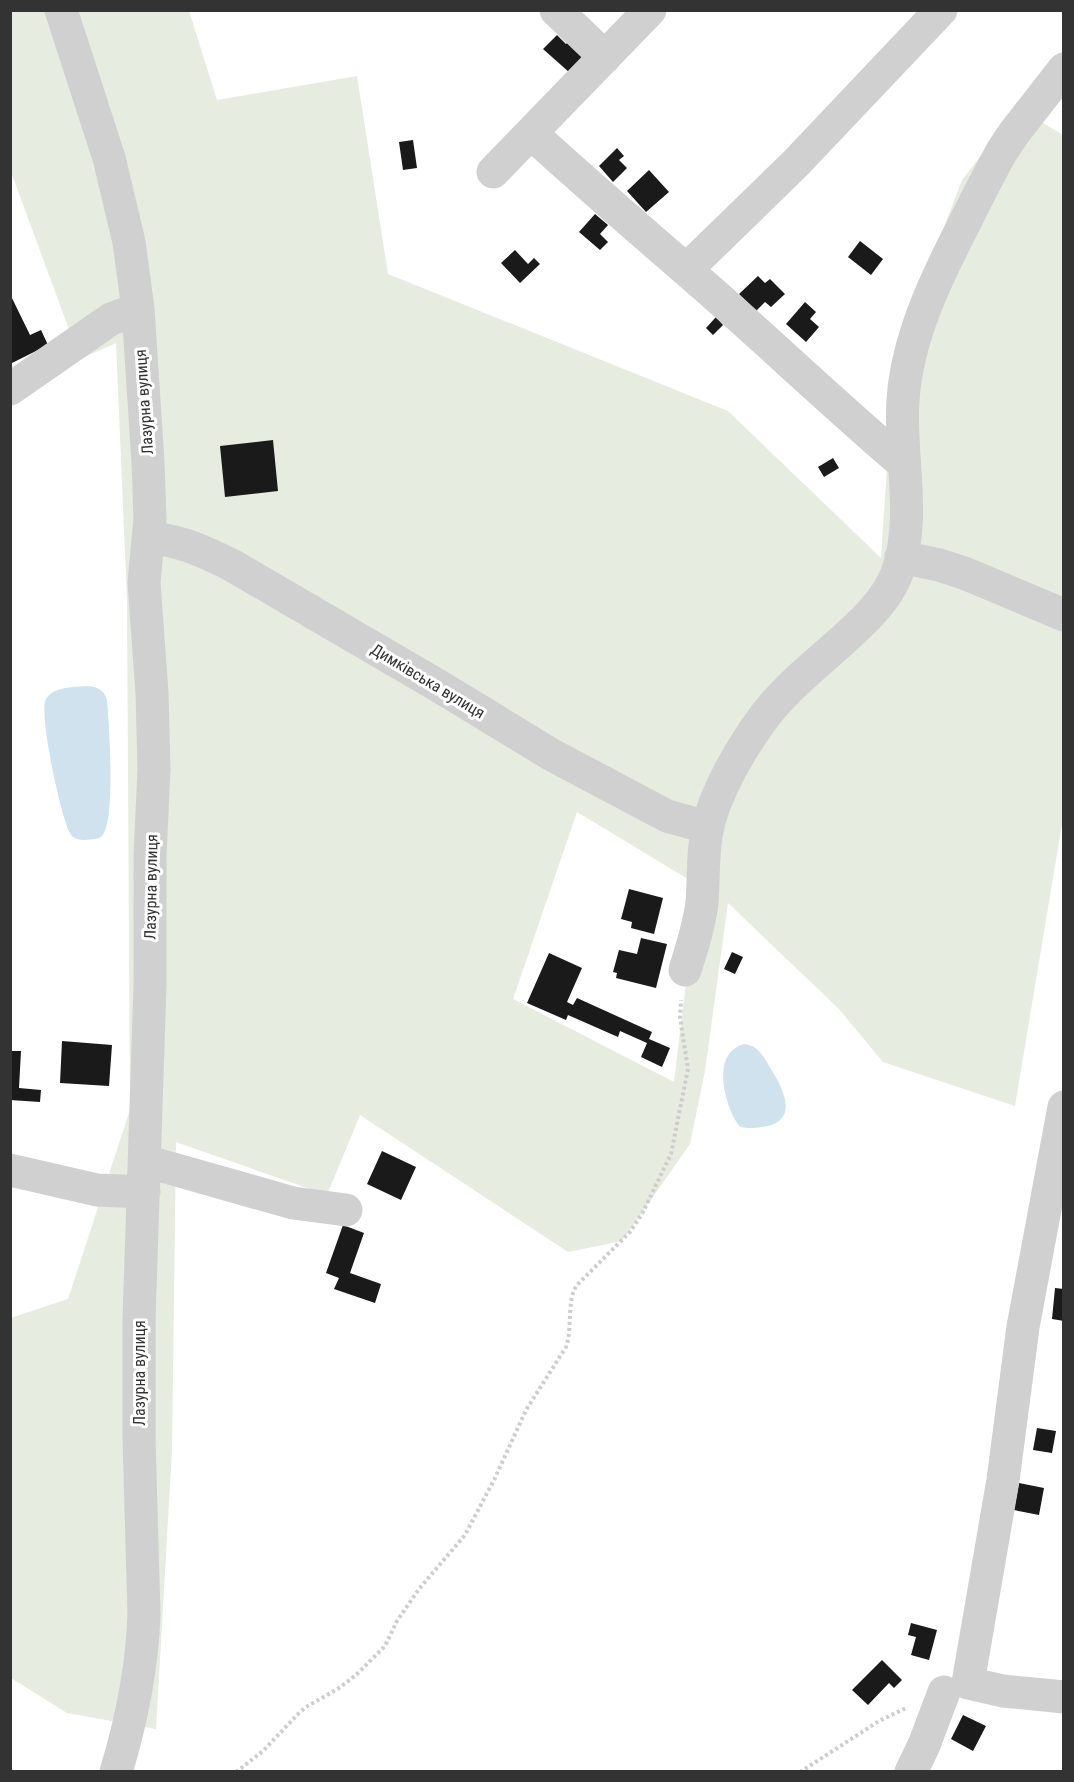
<svg xmlns="http://www.w3.org/2000/svg" width="1074" height="1782" viewBox="0 0 1074 1782" font-family="'Roboto Condensed',sans-serif">
<style>
.green{fill:#e6ecdf;fill-rule:evenodd}
.water{fill:#cfe2ee}
.building{fill:#1a1a1a}
.lines{fill:none;stroke-linecap:round;stroke-linejoin:round}
.path{stroke:#cdcdcd;stroke-width:4;stroke-dasharray:3 3;stroke-linecap:butt}
.minor{stroke:#d0d0d0;stroke-width:33}
.labels{text-anchor:middle;dominant-baseline:central;stroke-width:6;stroke-linejoin:round;paint-order:stroke}
.street-label{font-size:16px;fill:#333;stroke:#fff}
</style>
<rect width="100%" height="100%" fill="#fff"/>
<path class="green" d="M11,11h178l28,89 140,-24 31,198 340,137 153,147 12,-183 29,-90 40,-105 56,-72 45,27v683l-48,288 -132,-44 -45,-54 -110,-105 -23,168 -15,73 -68,97 -54,11 -208,-137 -33,80 -151,-53 -4,308 -16,279 -89,-16 -56,-35v-360l57,-19 62,-189 -3,-511 -11,-256 -36,16 -69,-187zM577,812l121,73 -24,197 -161,-83z"/>
<path class="water" d="M88,686c10,1 16,4 19,14 2,23 9,121 -5,136 -4,4 -11,3 -17,4 -6,0 -12,-1 -15,-7 -9,-15 -32,-122 -24,-134 8,-13 29,-12 42,-13z
M745,1044c14,2 19,14 26,25 13,21 29,53 -9,58 -8,1 -16,2 -23,-1 -15,-21 -29,-74 6,-82z"/>
<path class="building" d="M557,35l9,9 6,-6 14,18 -16,17 -27,-24z
M413,140l4,28 -14,2 -4,-28z
M617,148l7,8 -5,4 8,8 -14,14 -14,-16z
M649,170l20,22 -23,20 -19,-21z
M595,214l13,11 -8,9 8,8 -8,8 -21,-18z
M860,241l23,18 -12,16 -23,-18z
M515,250l13,14 6,-6 6,6 -20,19 -19,-20z
M758,276l7,7 5,-4 15,15 -14,13 -6,-5 -9,9 -17,-17z
M10,294l20,41 11,-5 7,15 -36,18 -2,-4z
M805,302l11,10 -6,7 9,8 -13,15 -20,-18z
M716,317l7,8 -10,10 -7,-7z
M273,440l5,51 -53,6 -5,-51z
M833,458l6,10 -15,9 -6,-10z
M629,889l34,9 -9,36 -23,-6 1,-6 -11,-3z
M641,938l26,6 -11,44 -40,-10 1,-5 -4,-1 6,-22 18,4z
M732,952l11,5 -8,17 -11,-5z
M549,953l33,15 -15,34 6,3 4,-7 75,34 -3,7 21,9 -8,19 -21,-10 6,-14 -27,-12 -2,6 -50,-22 -2,5 -39,-17z
M62,1041l50,4 -3,41 -49,-3z
M10,1051h11l-2,37 22,2 -1,12 -30,-2z
M382,1151l34,16 -15,33 -34,-16z
M343,1225l21,8 -14,40 31,11 -6,19 -41,-14 5,-11 -13,-5z
M1055,1288l9,1v32l-12,-2z
M1037,1428l19,3 -4,22 -19,-3z
M1019,1483l25,5 -5,27 -25,-5z
M911,1623l26,7 -8,30 -18,-5 5,-18 -8,-2z
M882,1660l20,20 -8,8 -5,-5 -21,22 -16,-15z
M963,1715l23,11 -13,25 -22,-12z"/>
<g class="lines">
<path class="path" d="M236,1772l27,-21 35,-37 8,-7 33,-19 17,-13 29,-29 12,-25 22,-32 46,-54 30,-57 31,-68 40,-63c7,-20 0,-46 11,-62l53,-53 13,-20 28,-58 17,-85 -8,-51 1,-18
M800,1772l79,-51 27,-13"/>
<path class="minor" d="M61,10l48,148 20,84 9,67 10,153 2,57 -6,63 8,111 2,76 -4,87v129l-11,335v117l5,178c-2,55 -12,104 -28,157
M556,10l49,47
M532,134c57,52 116,103 175,154 66,58 130,119 197,176
M493,172l157,-162
M686,270l109,-106 146,-154
M10,389l101,-70 27,-10
M149,537c35,5 55,14 86,30l202,118 115,70 115,61 40,11
M901,557l38,8 25,8 100,42
M685,970c7,-22 14,-44 17,-67 2,-25 0,-52 6,-77 7,-32 30,-72 48,-98 23,-35 56,-60 87,-88 21,-19 44,-40 54,-67 20,-55 2,-116 6,-173 4,-61 32,-119 59,-172 13,-26 26,-52 40,-77l12,-18 50,-64
M1064,1107l-41,220 -20,153 -35,203 35,8 61,6
M145,1161l148,42 53,7
M10,1170l87,20 47,2
M911,1772l13,-27 20,-53"/>
</g>
<g class="labels">
<g class="street-label">
<text transform="translate(144 402) rotate(-94)">Лазурна вулиця</text>
<text transform="translate(428 681) rotate(31)">Димківська вулиця</text>
<text transform="translate(151 887) rotate(-89)">Лазурна вулиця</text>
<text transform="translate(139 1373) rotate(-90)">Лазурна вулиця</text>
</g>
</g>
<rect width="1074" height="1782" fill="none" stroke="#333333" stroke-width="24"/>
</svg>
